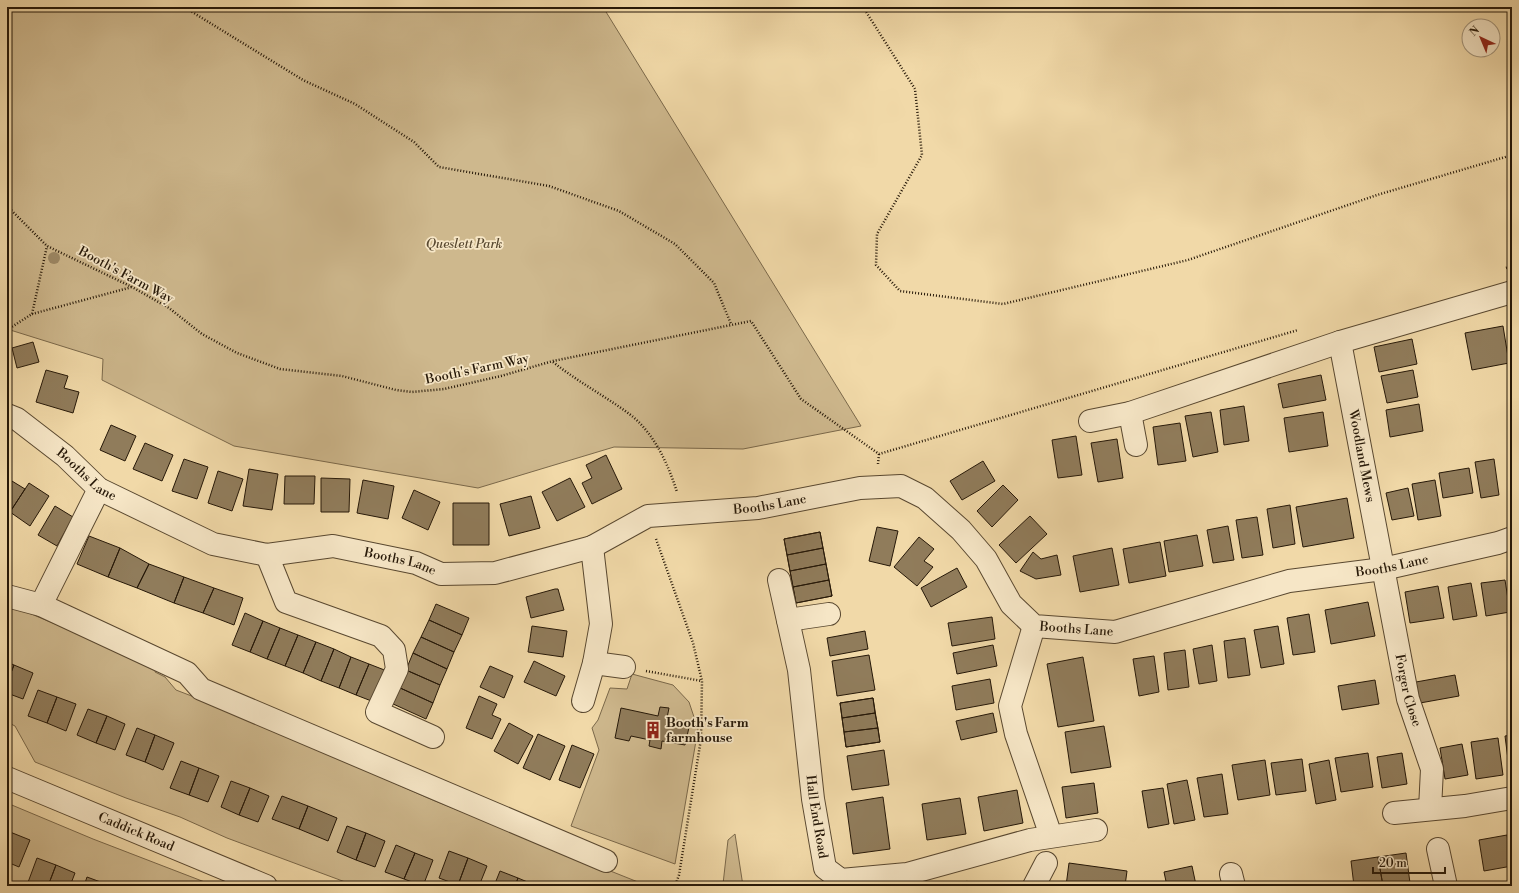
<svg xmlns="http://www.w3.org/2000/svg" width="1519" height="893" viewBox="0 0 1519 893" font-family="'Libre Bodoni',serif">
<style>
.green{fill:#ceb88d;stroke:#7a684a}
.building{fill:#907c5b;stroke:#261808}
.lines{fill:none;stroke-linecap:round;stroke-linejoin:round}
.minor-casing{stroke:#594830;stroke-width:24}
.path{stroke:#261808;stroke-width:2.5;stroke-dasharray:1 2;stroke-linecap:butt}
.minor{stroke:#f6e6c6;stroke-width:22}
.tree{fill:#9d8966}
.labels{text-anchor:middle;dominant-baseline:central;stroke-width:3.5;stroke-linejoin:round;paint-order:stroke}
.park-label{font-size:13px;font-style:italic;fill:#584830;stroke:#f6e6c6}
.street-label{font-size:13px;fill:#261808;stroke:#f6e6c6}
.poi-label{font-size:13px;font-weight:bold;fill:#261808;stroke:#f6e6c6;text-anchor:start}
</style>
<rect width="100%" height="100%" fill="#f1d9a8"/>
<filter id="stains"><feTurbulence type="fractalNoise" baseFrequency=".005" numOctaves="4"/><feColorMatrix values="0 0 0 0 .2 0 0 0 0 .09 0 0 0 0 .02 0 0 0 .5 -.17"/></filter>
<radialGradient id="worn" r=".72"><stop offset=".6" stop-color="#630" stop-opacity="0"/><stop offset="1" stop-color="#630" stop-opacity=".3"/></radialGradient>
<path class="green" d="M7,7h596l258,419 -118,23 -129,-2 -136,41 -244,-42 -132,-66 1,-21 -96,-30z
M7,604l150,62 -2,6 10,5 11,13 52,20 207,91 213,85h-292l-129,-48 -47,-21 -54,-19 -91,-36 -20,-36 -8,-4z
M632,674l41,11 16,17 9,27 -23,135 -104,-38 28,-76 -7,-22 6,-8 12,-32 17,1z
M7,803l86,36 122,47h-208z
M735,834l8,52h-35l15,-2 5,-44z"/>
<path class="building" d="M1503,326l6,37 -37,7 -7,-37z
M1412,339l5,25 -38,8 -5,-25z
M33,342l6,20 -22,6 -5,-20z
M46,370l22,6 -4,12 15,4 -6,21 -37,-11z
M1413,370l5,27 -31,6 -6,-27z
M1321,375l5,25 -43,8 -5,-24z
M1419,404l4,27 -33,6 -4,-27z
M1244,406l5,35 -25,4 -4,-35z
M1211,412l7,40 -25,5 -8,-41z
M1323,412l5,34 -39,6 -5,-34z
M1180,423l6,38 -28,4 -5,-38z
M111,425l25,11 -11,25 -25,-11z
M1076,436l6,39 -24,3 -6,-38z
M1117,439l6,39 -25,4 -7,-39z
M145,443l28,12 -11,26 -29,-12z
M606,455l16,34 -30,15 -10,-21 10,-5 -6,-13z
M184,459l24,8 -11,32 -25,-8z
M1494,459l5,36 -18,3 -6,-36z
M983,461l12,20 -33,19 -12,-19z
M1469,468l4,25 -30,5 -4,-25z
M249,469l29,5 -6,36 -29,-4z
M218,471l25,8 -11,32 -24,-8z
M285,476h30l-1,28h-30z
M7,478l18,11 -13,20 -5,-3z
M321,478l29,1 -1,33h-28z
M570,478l15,29 -28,14 -15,-29z
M363,480l31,6 -6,33 -31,-6z
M1435,480l6,36 -23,4 -6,-36z
M29,483l20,13 -19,30 -20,-14z
M1003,485l15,15 -26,27 -15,-16z
M1408,488l6,28 -22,4 -6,-27z
M414,490l26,12 -12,28 -26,-12z
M531,496l9,32 -31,8 -9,-32z
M1347,498l7,40 -51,9 -7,-40z
M453,503h36v42h-36z
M1290,505l5,39 -22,4 -6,-39z
M55,506l18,11 -16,29 -19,-11z
M1030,516l17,18 -31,29 -17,-18z
M1257,517l6,38 -21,3 -6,-38z
M1228,526l6,34 -21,3 -6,-33z
M877,527l21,4 -8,35 -21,-5z
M820,532l12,64 -36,7 -12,-64z
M820,532l3,16 -36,7 -3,-16z
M1197,535l6,31 -34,6 -5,-31z
M89,536l31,12 -12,29 -31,-13z
M919,537l15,12 -10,12 9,6 -16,19 -23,-19z
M1160,542l6,34 -37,7 -6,-34z
M120,548l29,16 -12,24 -29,-11z
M823,548l3,16 -36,7 -3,-16z
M1112,548l7,37 -39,7 -7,-36z
M1033,552l8,7 16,-4 4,20 -25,4 -16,-8z
M149,564l35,13 -10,26 -37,-15z
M826,564l3,16 -36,7 -3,-16z
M957,568l10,19 -36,20 -10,-19z
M184,577l30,11 -11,25 -29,-10z
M829,580l3,16 -36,7 -3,-16z
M1505,580l5,32 -24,4 -5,-33z
M1471,583l6,33 -24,4 -5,-33z
M1438,586l6,32 -34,5 -5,-31z
M214,588l29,10 -9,27 -31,-12z
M555,589h3l6,21 -33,8 -5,-21z
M1368,602l7,34 -44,8 -6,-34z
M436,604l33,14 -7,17 -33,-15z
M245,613l18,8 -13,31 -18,-7z
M1309,614l6,38 -22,3 -6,-37z
M992,617l3,22 -43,7 -4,-23z
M429,620l33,15 -8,17 -33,-15z
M263,621l17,7 -13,31 -17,-7z
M532,626l35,5 -4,26 -35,-5z
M1278,626l6,38 -23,4 -7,-38z
M280,628l18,7 -13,31 -18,-7z
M865,631l3,18 -38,7 -3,-18z
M298,635l18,7 -13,31 -18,-7z
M421,637l33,15 -7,17 -34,-16z
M1245,638l5,37 -22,3 -4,-37z
M316,642l18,7 -13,32 -18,-8z
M993,645l4,21 -40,8 -4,-21z
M1212,645l5,36 -18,3 -6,-35z
M334,649l17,8 -12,31 -18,-7z
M1185,650l4,37 -21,3 -4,-37z
M413,653l34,16 -7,16 -34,-15z
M869,655l6,35 -38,6 -5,-35z
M1154,656l5,36 -20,4 -6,-37z
M351,657l18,7 -13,31 -17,-7z
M1083,657l11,64 -36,6 -11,-63z
M534,661l31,15 -9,20 -32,-14z
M7,662l7,3 -7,18z
M369,664l18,7 -13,31 -18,-7z
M14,665l19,8 -10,26 -16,-6v-10z
M490,666l23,10 -9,22 -24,-11z
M406,670l34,15 -7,18 -35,-16z
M1455,675l4,21 -39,7 -4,-21z
M990,679l4,24 -38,7 -4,-24z
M1375,680l4,24 -37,6 -4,-24z
M398,687l35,16 -7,16 -35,-16z
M38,690l19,7 -10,26 -19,-7z
M479,696l18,8 -5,11 9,4 -9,20 -26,-11z
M57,697l19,7 -10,27 -19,-8z
M873,698l7,44 -34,5 -6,-44z
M873,698l2,15 -33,5 -2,-15z
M660,707l9,1 -2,10 23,5 -5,22 -23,-4 -1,8 -12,-3 1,-6 -19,-4 -2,5 -14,-3 6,-30 37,8z
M88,709l19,7 -11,27 -19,-8z
M875,713l3,15 -34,4 -2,-14z
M993,713l4,19 -36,8 -5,-19z
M107,716l18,8 -10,26 -19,-7z
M509,723l24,13 -15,28 -24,-13z
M1104,726l7,41 -40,6 -6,-41z
M137,728l18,7 -10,27 -19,-7z
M878,728l2,14 -34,5 -2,-15z
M538,734l27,12 -15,34 -27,-12z
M155,735l19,8 -11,27 -18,-8z
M1512,735v40h-2l-5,-39z
M1498,738l5,37 -27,4 -5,-37z
M1462,744l6,31 -23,4 -5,-31z
M572,745l22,9 -14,34 -21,-8z
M884,750l5,35 -37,5 -5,-34z
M1368,753l5,34 -32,5 -6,-34z
M1402,753l5,31 -25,4 -5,-31z
M1302,759l4,32 -30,4 -5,-32z
M1265,760l5,35 -32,5 -6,-35z
M1329,760l7,40 -20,4 -7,-40z
M181,761l18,7 -10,27 -19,-7z
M199,768l20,8 -11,26 -19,-7z
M1222,774l6,40 -24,3 -7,-39z
M1187,780l8,40 -21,4 -7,-40z
M231,781l19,7 -11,27 -18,-8z
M1094,783l4,30 -32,5 -4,-31z
M250,788l19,8 -11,26 -19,-7z
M1163,788l6,36 -21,4 -6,-37z
M1017,790l6,33 -39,8 -6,-34z
M282,796l26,10 -9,23 -27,-10z
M883,797l7,52 -37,5 -7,-51z
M960,798l6,36 -39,6 -5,-36z
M308,806l29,12 -9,23 -29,-12z
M347,826l19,7 -10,27 -19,-8z
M10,832l20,8 -11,27 -12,-5v-21z
M366,833l19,8 -10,26 -19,-7z
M1507,835l5,31 -28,5 -5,-31z
M396,845l19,8 -11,26 -19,-7z
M449,851l19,7 -10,27 -19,-7z
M415,853l18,7 -10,26 -19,-7z
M1406,853l4,30 -27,3 -5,-29z
M1378,857l5,29h-29l-3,-25z
M37,858l19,7 -8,21 -21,-1z
M468,858l19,8 -8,20 -21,-1z
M1069,863l58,8 -2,15h-59z
M56,865l19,8 -5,13h-22z
M1192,866l4,19 -29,1 -3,-14z
M500,871l18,7 -3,8h-21z
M87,877l19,7 -1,2h-21z
M518,878l19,8h-22z"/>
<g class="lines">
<g class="minor-casing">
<g id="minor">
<path id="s1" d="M1340,342l68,357 24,70 -2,40"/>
<path d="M1130,413l6,32"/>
<path id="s2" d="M7,415l10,4 48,37 34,33 114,55 54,11 66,-9 83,17 25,11 54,-1 97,-26 56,-31 110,-8 102,-20 41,-2 24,12 36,32 25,29 25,45 23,22 81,6 174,-51 94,-12 115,-26 14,-5"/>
<path d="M1090,421l40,-8 210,-71 172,-50"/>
<path d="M267,555l19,47 95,34 13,14 3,19 -20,43 56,25"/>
<path id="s3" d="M779,580l20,90 14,129 12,69 16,12 66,-6 123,-34 66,-10"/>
<path d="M7,596l34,9 146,68 14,16 405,172"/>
<path d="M41,605l58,-116"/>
<path d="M788,620l41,-6"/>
<path d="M1034,626l-24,80 6,28 35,102"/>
<path d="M594,663l30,4"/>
<path d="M583,701l11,-38 7,-39 -9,-77"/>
<path id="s4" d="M7,778l259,108"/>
<path d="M1394,813l71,-7 47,-8"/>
<path d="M1438,849l8,37"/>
<path d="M1231,874l3,12"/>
<path d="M1034,886l12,-23"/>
</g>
</g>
<path class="path" d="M184,7l119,73 52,24 59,38 25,25 110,19 70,25 56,33 39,39 17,41
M863,7l52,82 7,66 -45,79 -1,31 24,26 103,13 185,-44 189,-65 135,-40
M7,206l40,40 85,41 37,21 33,26 35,19 43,16 62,7 54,14 16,2 32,-3 57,-13 52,-15 198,-40 50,78 78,55 419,-124
M1506,268l6,-2
M32,314l100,-27
M7,330l25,-16 15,-68
M7,332l3,5 -3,2
M553,362c25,20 54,35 79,54 23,19 36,48 45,76
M878,464l1,-10
M656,539l37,104 9,38 -1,58 -22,136 -4,11
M646,671l56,10
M966,881l1,5"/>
<use href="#minor" class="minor"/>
</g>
<circle class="tree" cx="54" cy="258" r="6"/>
<defs>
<g id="building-bare" transform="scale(1.38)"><path d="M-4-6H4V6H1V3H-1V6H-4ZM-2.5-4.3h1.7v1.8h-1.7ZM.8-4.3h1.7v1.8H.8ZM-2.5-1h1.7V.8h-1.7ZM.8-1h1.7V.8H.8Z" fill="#8f2418" stroke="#f6e6c6" stroke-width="2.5" paint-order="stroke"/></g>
</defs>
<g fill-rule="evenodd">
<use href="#building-bare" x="653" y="730"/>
</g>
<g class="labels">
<g class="park-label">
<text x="464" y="244">Queslett Park</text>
</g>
<g class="street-label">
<text transform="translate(126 275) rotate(28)">Booth's Farm Way</text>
<text transform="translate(477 369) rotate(-12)">Booth's Farm Way</text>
<text stroke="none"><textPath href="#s1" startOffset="116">Woodland Mews</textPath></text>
<text stroke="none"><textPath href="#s2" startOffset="100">Booths Lane</textPath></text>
<text stroke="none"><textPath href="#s2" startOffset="820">Booths Lane</textPath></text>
<text stroke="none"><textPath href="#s2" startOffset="436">Booths Lane</textPath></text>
<text stroke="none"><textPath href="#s2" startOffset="1516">Booths Lane</textPath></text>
<text stroke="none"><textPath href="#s2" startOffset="1192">Booths Lane</textPath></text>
<text stroke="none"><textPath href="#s1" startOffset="355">Forger Close</textPath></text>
<text stroke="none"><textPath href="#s3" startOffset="240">Hall End Road</textPath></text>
<text stroke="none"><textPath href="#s4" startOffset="140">Caddick Road</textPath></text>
</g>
<g class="poi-label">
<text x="666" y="723">Booth's Farm<tspan x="666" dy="15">farmhouse</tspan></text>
</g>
</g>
<rect width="1519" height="893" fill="none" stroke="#f1d9a8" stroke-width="24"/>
<rect x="8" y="8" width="1503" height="877" fill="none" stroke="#261808" stroke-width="2"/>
<rect x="12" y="12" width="1495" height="869" fill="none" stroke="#261808"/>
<g transform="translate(1481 38) rotate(316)"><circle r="19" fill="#f6e6c6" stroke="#a3947a"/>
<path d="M0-3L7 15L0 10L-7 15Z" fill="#8f2418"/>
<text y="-6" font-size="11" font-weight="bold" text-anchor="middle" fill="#261808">N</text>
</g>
<path d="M1373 867v6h72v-6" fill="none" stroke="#261808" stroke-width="2"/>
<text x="1379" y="867" font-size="12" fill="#261808" stroke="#f6e6c6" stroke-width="3" paint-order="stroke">20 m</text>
<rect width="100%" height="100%" filter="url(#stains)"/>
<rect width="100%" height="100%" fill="url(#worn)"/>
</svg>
